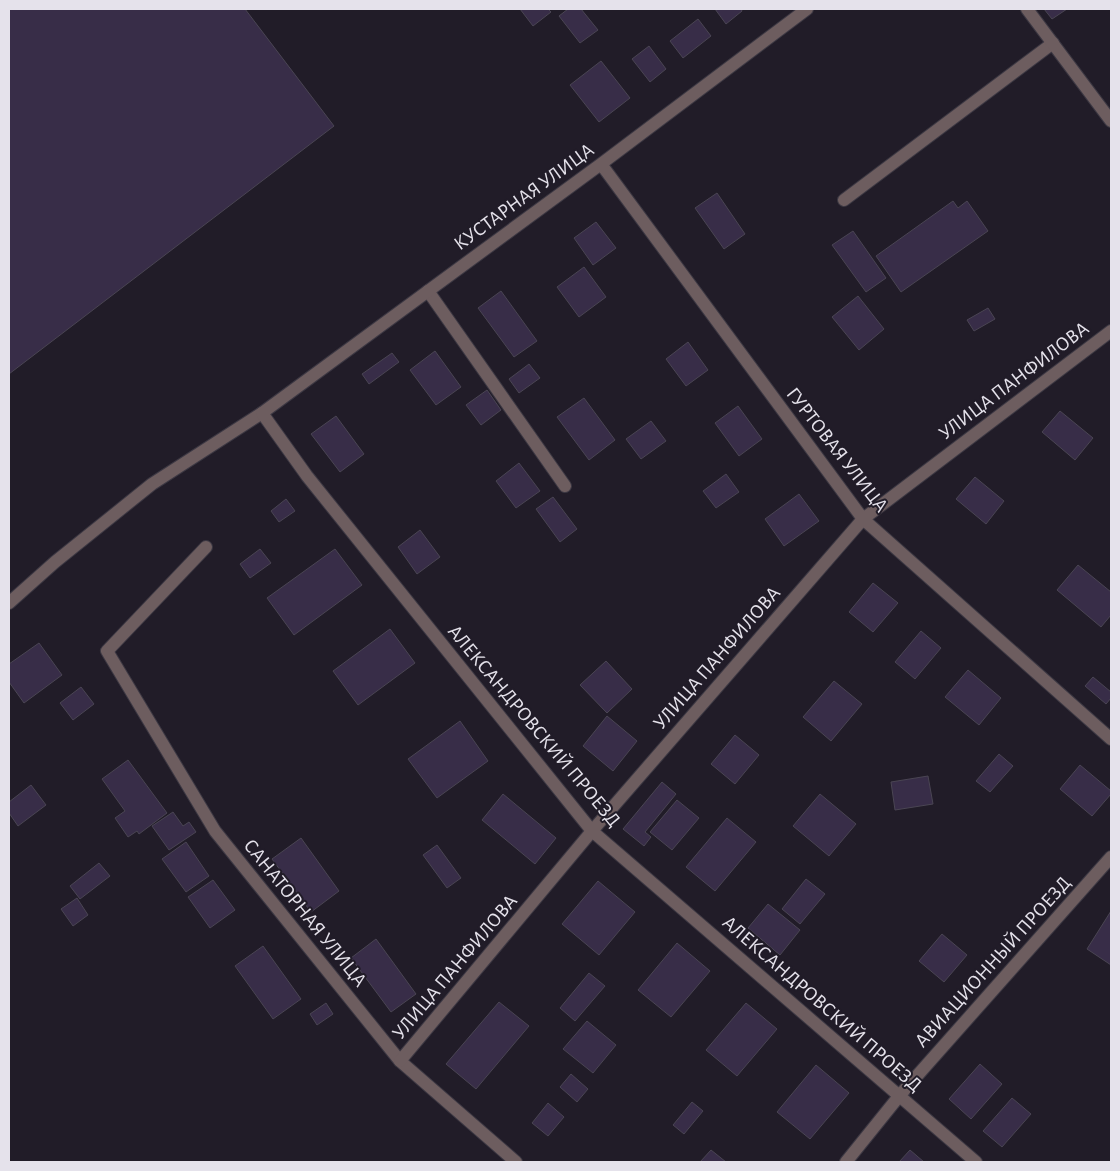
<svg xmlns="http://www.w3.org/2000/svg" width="1120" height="1171" viewBox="0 0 1120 1171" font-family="'Alegreya Sans',sans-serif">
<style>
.building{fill:#382d48;stroke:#4a4553}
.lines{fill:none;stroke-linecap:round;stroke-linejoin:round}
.service-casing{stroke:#3c3843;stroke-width:14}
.minor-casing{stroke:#3c3843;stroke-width:14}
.service{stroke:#6d5d5f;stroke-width:12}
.minor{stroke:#6d5d5f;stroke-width:12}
.labels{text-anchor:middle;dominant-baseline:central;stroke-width:4;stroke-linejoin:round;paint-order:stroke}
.street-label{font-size:20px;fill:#e5e2eb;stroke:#211c28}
</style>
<rect width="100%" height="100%" fill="#211c28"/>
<path class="building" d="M9,9h236l89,117 -325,248z
M520,9h28l3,3 -18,14z
M568,9h13l17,21 -18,13 -21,-27z
M715,9h26l1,2 -16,13z
M1044,9h23l-15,10z
M698,19l13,17 -28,22 -13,-17z
M649,46l17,23 -16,13 -18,-23z
M601,61l29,37 -31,24 -29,-37z
M717,193l28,41 -21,15 -29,-41z
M953,201l5,7 9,-7 21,30 -87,61 -25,-36z
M596,222l20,26 -23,17 -19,-27z
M853,231l33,47 -20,14 -34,-47z
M584,267l22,30 -27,20 -22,-30z
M501,291l36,50 -23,16 -36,-49z
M858,296l26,33 -25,21 -27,-33z
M988,308l7,11 -21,12 -7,-11z
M688,342l20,28 -22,16 -20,-27z
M435,351l26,36 -25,18 -26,-35z
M392,353l7,9 -30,22 -7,-10z
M529,364l11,14 -21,15 -10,-14z
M487,390l14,20 -20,15 -15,-20z
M584,398l31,42 -26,20 -32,-43z
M738,406l24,33 -23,17 -24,-33z
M1060,411l33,27 -18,22 -33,-28z
M336,416l28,38 -24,18 -29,-38z
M651,421l15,20 -25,18 -15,-20z
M519,463l21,28 -24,17 -20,-27z
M726,474l13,18 -23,16 -13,-17z
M975,477l29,24 -18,23 -30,-25z
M799,494l20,27 -35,25 -19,-27z
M553,497l24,32 -17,13 -24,-33z
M286,499l9,12 -16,11 -8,-11z
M420,530l20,27 -23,17 -19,-27z
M260,549l11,14 -21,15 -10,-14z
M335,549l27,36 -68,50 -27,-37z
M1078,565l33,27v23l-10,12 -44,-37z
M873,583l25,20 -25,29 -24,-20z
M390,629l25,34 -57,42 -25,-34z
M921,631l20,17 -26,31 -20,-17z
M39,643l23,32 -38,28 -15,-21v-18z
M606,661l26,28 -25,24 -27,-28z
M968,670l33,28 -22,27 -34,-28z
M1093,677l18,15v6l-5,6 -21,-18z
M834,681l28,23 -31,37 -28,-24z
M81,687l13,17 -21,16 -13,-17z
M607,716l30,25 -24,30 -30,-25z
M460,721l28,40 -51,37 -29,-39z
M735,735l24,20 -24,29 -24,-20z
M999,754l14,12 -23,26 -14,-11z
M128,760l39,53 -28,21 -2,-3 -9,6 -13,-19 10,-7 -23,-32z
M1080,765l31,26v3l-19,22 -32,-27z
M928,776l5,28 -38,6 -4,-28z
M662,782l14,12 -31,38 6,5 -7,9 -21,-17z
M31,785l15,20 -28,21 -9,-13v-11z
M503,794l53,44 -21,26 -53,-44z
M820,794l36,30 -27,32 -36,-30z
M677,800l22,18 -27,32 -22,-18z
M173,812l10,14 6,-4 7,10 -27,18 -17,-24z
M727,818l29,24 -41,49 -29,-24z
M301,838l38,53 -28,21 -39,-53z
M186,842l23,34 -23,16 -24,-33z
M437,845l24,33 -14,10 -24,-33z
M99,863l11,13 -30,23 -10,-13z
M806,879l19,15 -25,30 -18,-15z
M213,880l22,30 -25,18 -22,-31z
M598,881l37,31 -36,43 -37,-31z
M77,898l11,17 -15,11 -12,-17z
M768,904l32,26 -20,25 -32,-27z
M1111,911v54l-24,-16z
M942,934l25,21 -23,27 -25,-21z
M376,939l40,55 -25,18 -40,-54z
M677,943l33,28 -39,46 -33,-27z
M263,946l38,53 -28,20 -38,-53z
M589,973l16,13 -30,35 -15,-13z
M499,1002l30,24 -53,63 -30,-25z
M326,1003l7,11 -16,11 -7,-11z
M746,1003l31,26 -40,47 -31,-26z
M587,1021l29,24 -23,28 -30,-24z
M980,1064l22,20 -31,35 -22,-20z
M816,1065l33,28 -39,46 -33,-27z
M571,1074l17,15 -11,13 -17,-15z
M1012,1098l19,16 -29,33 -19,-16z
M692,1102l11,9 -19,23 -11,-9z
M548,1103l16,14 -16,19 -16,-13z
M711,1150l15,12h-26z
M910,1150l14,12h-25z"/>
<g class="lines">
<g class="service-casing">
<path id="service" d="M844,200l209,-157
M428,291l137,195
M206,547l-99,104 108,180 185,230 116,101
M9,603l46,-41 97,-78 110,-71"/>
</g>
<g class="minor-casing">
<path id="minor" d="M807,9l-206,155 -339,249 45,63 285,355 384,331
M1027,9l84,112
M601,164l262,355 248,220
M400,1061l192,-230 271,-312 248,-188
M846,1162l54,-67 211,-238"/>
</g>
<use href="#service" class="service"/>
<use href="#minor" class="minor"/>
</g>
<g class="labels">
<g class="street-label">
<text transform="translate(524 197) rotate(-36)">КУСТАРНАЯ УЛИЦА</text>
<text transform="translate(1014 381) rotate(-37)">УЛИЦА ПАНФИЛОВА</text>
<text transform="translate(837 450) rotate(52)">ГУРТОВАЯ УЛИЦА</text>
<text transform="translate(717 658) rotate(-49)">УЛИЦА ПАНФИЛОВА</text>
<text transform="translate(534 726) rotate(50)">АЛЕКСАНДРОВСКИЙ ПРОЕЗД</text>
<text transform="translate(305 913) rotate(51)">САНАТОРНАЯ УЛИЦА</text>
<text transform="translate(993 962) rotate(-48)">АВИАЦИОННЫЙ ПРОЕЗД</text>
<text transform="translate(455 967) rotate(-50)">УЛИЦА ПАНФИЛОВА</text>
<text transform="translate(822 1004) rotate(41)">АЛЕКСАНДРОВСКИЙ ПРОЕЗД</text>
</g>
</g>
<rect width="1120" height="1171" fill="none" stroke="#e5e2eb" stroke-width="20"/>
</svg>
